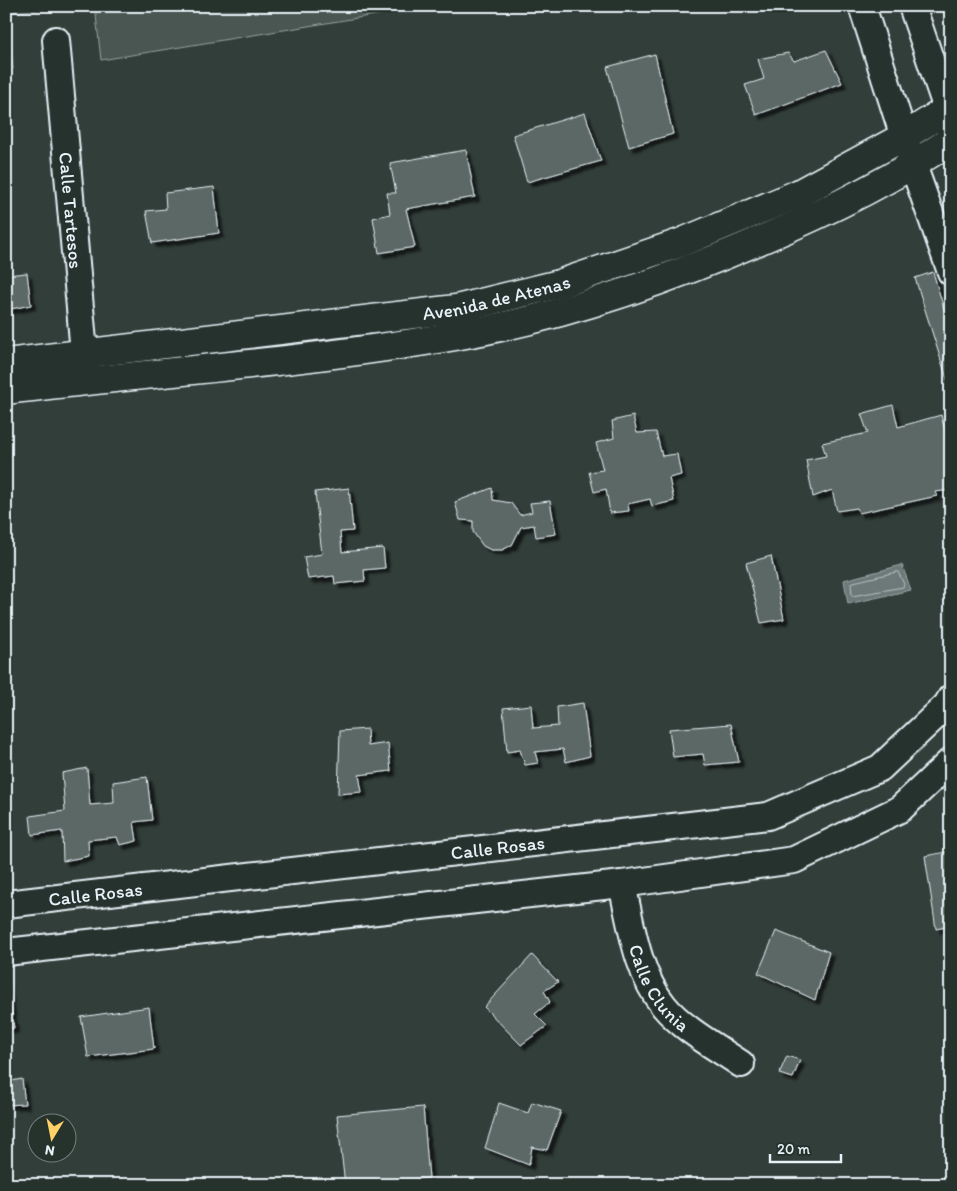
<svg xmlns="http://www.w3.org/2000/svg" width="957" height="1191" viewBox="0 0 957 1191" font-family="Itim,sans-serif">
<style>
.green{fill:#495651;stroke:#98a4a4}
.water{fill:#6d7978;stroke:#9ea9ab}
.lines{fill:none;stroke-linecap:round;stroke-linejoin:round}
.shore{stroke:#b7c1c5;stroke-width:1}
.building{fill:#5c6865;stroke:#e8f1f8;filter:url(#shadow)}
.minor-casing{stroke:#e8f1f8;stroke-width:30}
.major-casing{stroke:#e8f1f8;stroke-width:31}
.minor{stroke:#26332d;stroke-width:26}
.major{stroke:#26332d;stroke-width:28}
.labels{text-anchor:middle;dominant-baseline:central;stroke-width:5;stroke-linejoin:round;paint-order:stroke}
.street-label{font-size:19px;fill:#e8f1f8;stroke:#26332d}
</style>
<defs>
<filter id="shadow"><feDropShadow dx="4.5" dy="4.5" stdDeviation="1" flood-color="#0009"/></filter>
</defs>
<rect width="100%" height="100%" fill="#323e39"/>
<filter id="ink" filterUnits="userSpaceOnUse"><feTurbulence type="fractalNoise" baseFrequency=".02" numOctaves="2"/><feDisplacementMap in="SourceGraphic" scale="10" xChannelSelector="R" yChannelSelector="G"/><feConvolveMatrix kernelMatrix="1 2 1 2 8 2 1 2 1" color-interpolation-filters="sRGB"/></filter>
<g filter="url(#ink)">
<path class="green" d="M6,6h68l-66,7 5,56 -7,1z
M95,6h335l-329,54z"/>
<path class="water" d="M902,565l9,25 -63,14 -4,-24z"/>
<g class="lines">
<path class="shore" d="M898,572l6,12 -1,3 -51,9 -1,-13z"/>
</g>
<path class="building" d="M826,50l16,33 -86,32 -11,-30 19,-6 -6,-20 30,-6 6,8z
M655,54l18,80 -44,13 -22,-80z
M585,113l16,48 -74,21 -14,-47z
M466,150l9,47 -69,12 9,38 -36,6 -6,-35 17,-4 -3,-21h9l-6,-30z
M214,187l5,46 -67,10 -6,-32 20,-2 -1,-16z
M933,272l18,60v60l-36,-114z
M27,273l4,32 -25,5v-35z
M893,405l5,22 43,-12 10,39v36l-16,2 2,4 -78,17 -2,-5 -20,3 -5,-21 -19,7 -7,-37 20,-4 -4,-13 46,-10 -7,-19z
M633,416l4,17 19,-1 6,24 15,-2 4,21 -12,3 5,23 -22,5 -2,-7 -22,5 1,7 -19,2 -4,-24 -12,3 -5,-20 14,-2 -7,-27 18,-5 -2,-17z
M349,488l4,43 -13,1 2,20 41,-4 2,20 -21,2 1,11 -30,3 -1,-8 -26,3 -4,-22 18,-3 -7,-62z
M492,488l1,12 18,3 9,12 12,-3 -2,-9 20,-2 6,33 -20,3 -2,-12 -13,2 -9,18 -10,5h-11l-8,-4 -10,-14v-11l-13,-1 -5,-18z
M771,556l13,63 -23,4 -15,-60z
M583,703l7,53 -24,6 -3,-13 -28,3 3,11 -13,2 -5,-15 -13,2 -4,-44 28,-3 2,23 25,-2 -1,-19z
M731,724l8,38 -34,3 -2,-11 -30,3 -4,-28z
M367,729l1,17 20,-3 3,28 -32,4 3,17 -24,2 2,-63z
M87,768l3,37 24,-2 -1,-21 34,-5 5,43 -18,2 3,19 -17,4 -3,-8 -29,3 1,16 -26,5 -1,-30 -30,4 -2,-19 35,-5 -3,-38z
M951,851v75l-15,3 -11,-73z
M776,931l53,21 -14,48 -57,-27z
M532,955l26,27 -14,9 6,11 -15,12 12,12 -26,19 -37,-38z
M6,980l8,48 -8,2z
M149,1007l5,42 -66,8 -7,-40z
M787,1056l13,4 -7,18 -14,-4z
M22,1079l3,25 -19,1v-23z
M532,1102l29,9 -14,39 -15,-3 -3,18 -44,-17 14,-45 29,10z
M423,1107l6,71 -84,7 -8,-70z"/>
<g class="lines">
<g class="minor-casing">
<g id="minor">
<path d="M862,6l51,159 38,107"/>
<path d="M912,6l35,103 4,32"/>
<path id="s1" d="M56,40l30,335"/>
<path id="s2" d="M622,884c9,40 15,89 42,122 19,23 52,41 77,58"/>
<path id="s3" d="M6,904l762,-88 112,-48 67,-63 4,-7"/>
<path d="M6,952l616,-68 172,-24 106,-51 51,-48"/>
</g>
</g>
<g class="major-casing">
<g id="major">
<path id="s4" d="M6,363l450,-54 103,-25 121,-41 118,-49 107,-58 46,-29"/>
<path d="M6,390c150,-18 301,-28 449,-54 104,-18 206,-53 303,-95 67,-28 133,-60 193,-101"/>
</g>
</g>
<use href="#minor" class="minor"/>
<use href="#major" class="major"/>
</g>
</g>
<g class="labels">
<g class="street-label">
<text stroke="none"><textPath href="#s1" startOffset="171">Calle Tartesos</textPath></text>
<text stroke="none"><textPath href="#s4" startOffset="495">Avenida de Atenas</textPath></text>
<text stroke="none"><textPath href="#s3" startOffset="495">Calle Rosas</textPath></text>
<text stroke="none"><textPath href="#s3" startOffset="90">Calle Rosas</textPath></text>
<text stroke="none"><textPath href="#s2" startOffset="112">Calle Clunia</textPath></text>
</g>
</g>
<rect width="957" height="1191" fill="none" stroke="#26332d" stroke-width="25"/>
<rect x="12" y="12" width="932" height="1166" fill="none" stroke="#e8f1f8" stroke-width="2" filter="url(#ink)"/>
<g transform="translate(52 1138) rotate(190)"><circle r="24" fill="#26332d" stroke="#747f7e"/>
<path d="M0-4L9 19L0 12L-9 19Z" fill="#ffd166"/>
<text y="-8" font-size="14" font-weight="bold" text-anchor="middle" fill="#e8f1f8">N</text>
</g>
<path d="M770 1154v8h71v-8" fill="none" stroke="#e8f1f8" stroke-width="2.5"/>
<text x="777" y="1154" font-size="15" fill="#e8f1f8" stroke="#26332d" stroke-width="4" paint-order="stroke">20 m</text>
</svg>
